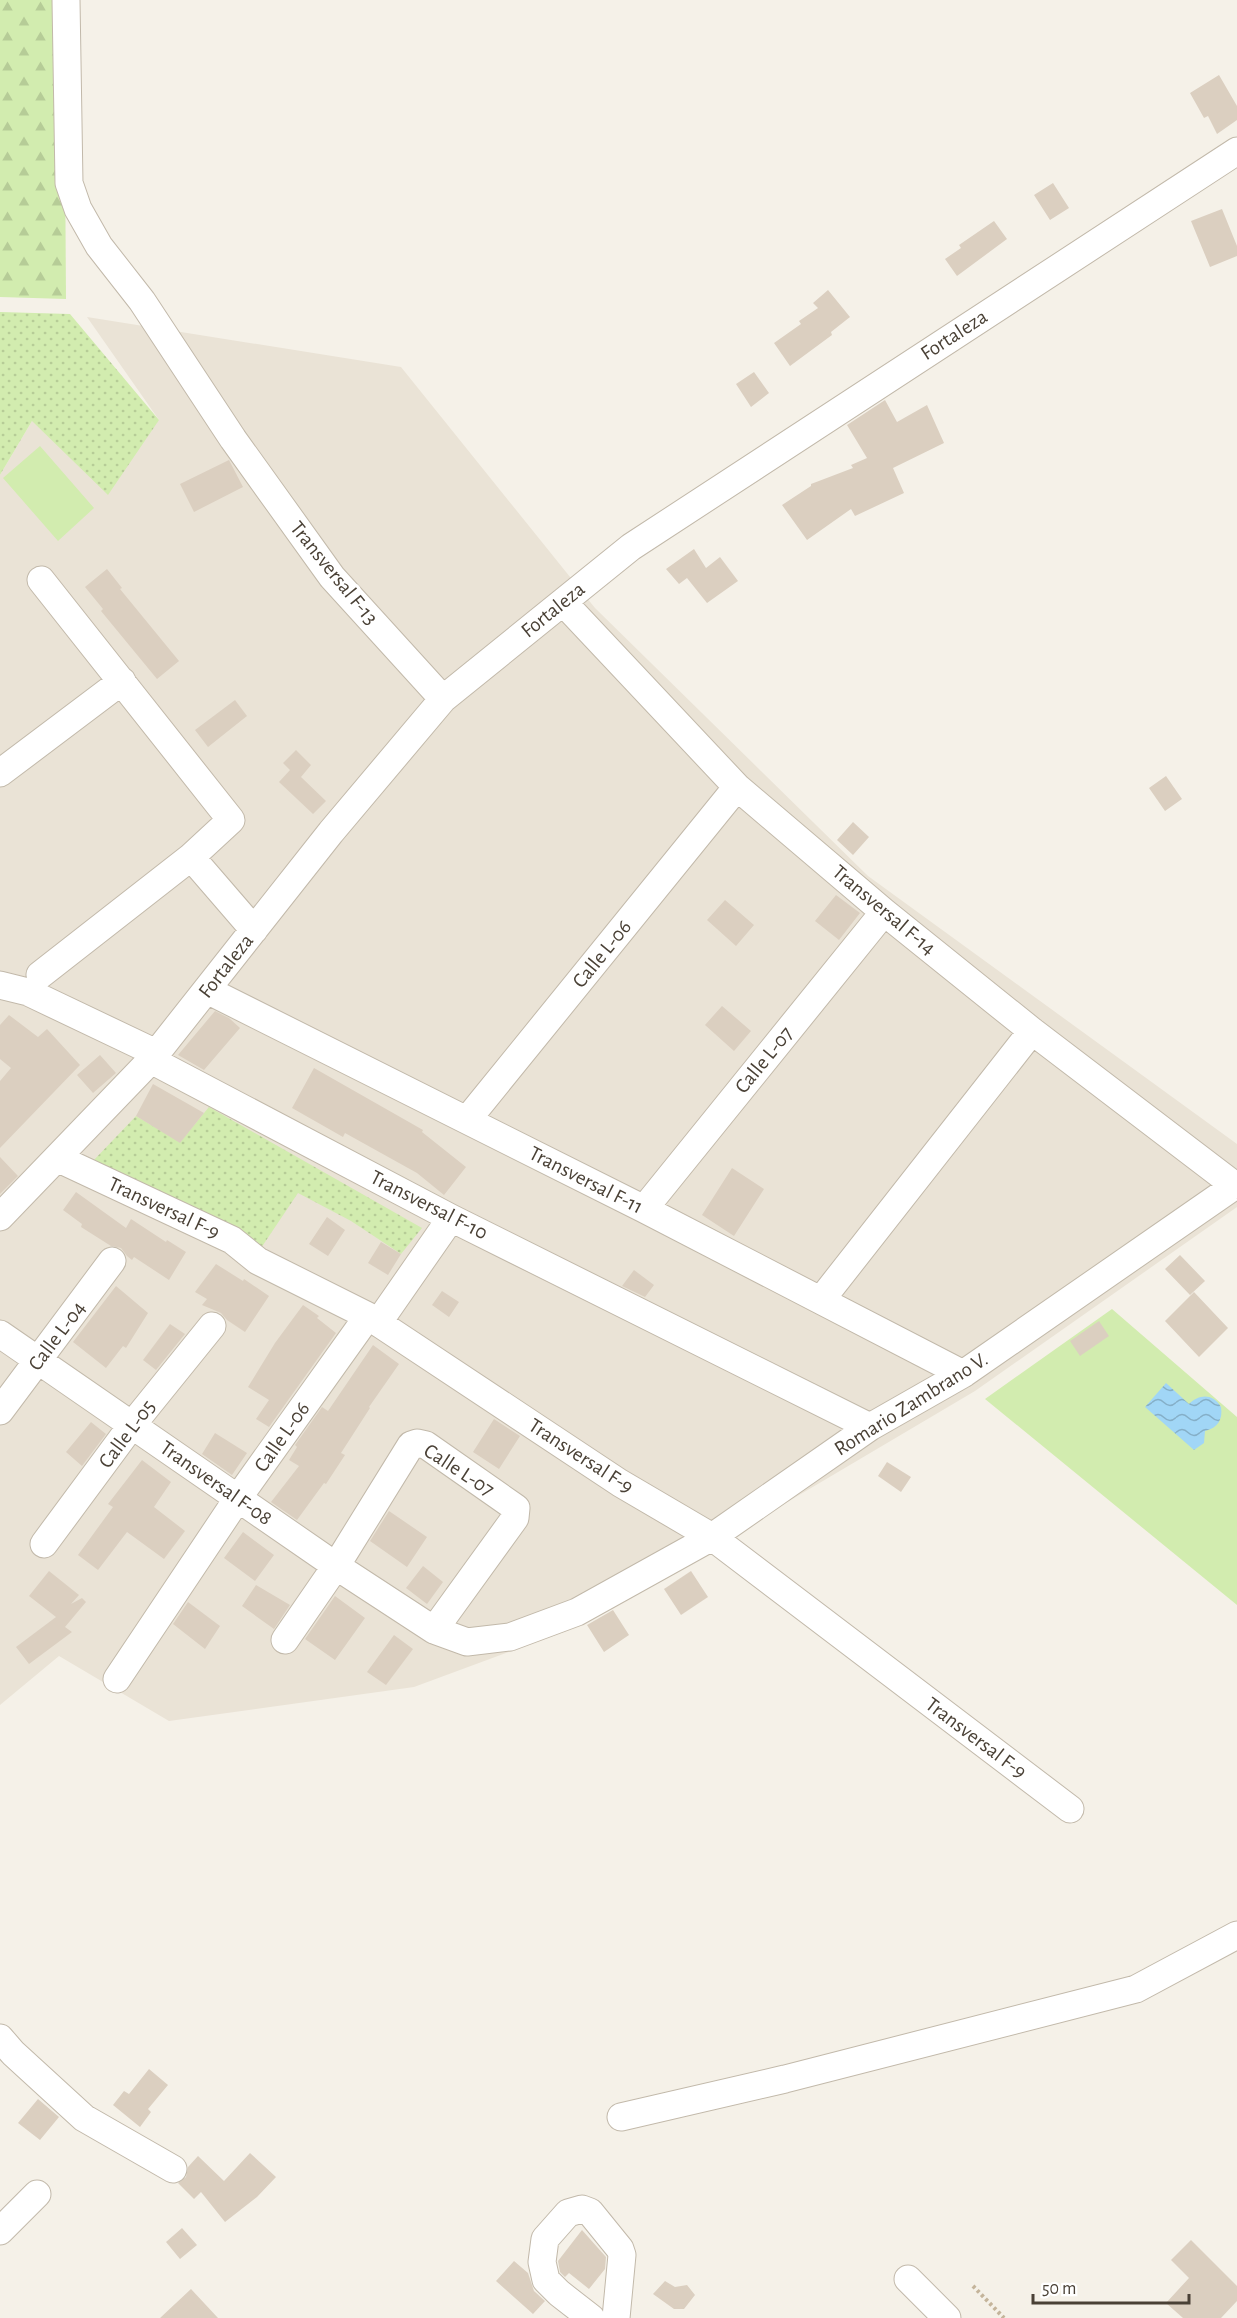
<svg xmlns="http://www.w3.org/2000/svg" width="1237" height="2318" viewBox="0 0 1237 2318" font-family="'Alegreya Sans',sans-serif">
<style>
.residential{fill:#eae3d6}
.grass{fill:url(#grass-dots)}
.forest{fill:url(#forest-firs)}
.pitch{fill:#d2ecaf}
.water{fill:url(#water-waves)}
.building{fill:#dbcfc0}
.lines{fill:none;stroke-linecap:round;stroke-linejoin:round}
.minor-casing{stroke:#c2b9aa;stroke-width:29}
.path{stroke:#c4b49a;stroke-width:4;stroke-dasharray:3 3;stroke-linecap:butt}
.minor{stroke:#fff;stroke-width:27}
.labels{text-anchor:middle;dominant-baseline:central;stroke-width:6;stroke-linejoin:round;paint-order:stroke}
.street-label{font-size:21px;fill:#4a4136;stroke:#fff}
</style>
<defs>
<pattern id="grass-dots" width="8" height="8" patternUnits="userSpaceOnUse" patternTransform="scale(1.5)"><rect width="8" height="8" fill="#d2ecaf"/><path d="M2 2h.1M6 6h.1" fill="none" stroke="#b6cc97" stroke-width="1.8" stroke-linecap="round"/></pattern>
<pattern id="forest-firs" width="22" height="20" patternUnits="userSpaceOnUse" patternTransform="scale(1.5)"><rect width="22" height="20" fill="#d2ecaf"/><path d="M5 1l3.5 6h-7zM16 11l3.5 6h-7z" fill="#b6cc97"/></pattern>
<pattern id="water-waves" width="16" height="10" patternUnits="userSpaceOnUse" patternTransform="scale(1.5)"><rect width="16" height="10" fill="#a1d6f6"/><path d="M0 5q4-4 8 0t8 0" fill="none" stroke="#85afc8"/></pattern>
</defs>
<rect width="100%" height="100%" fill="#f5f1e8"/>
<path class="residential" d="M87,317l314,50 194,241 273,268 369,268v63l-262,184 -401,237 -160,59 -245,34 -110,-65 -59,49v-1230l32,-54 127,-1z"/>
<path class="grass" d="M0,312l70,2 89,106 -51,75 -76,-74 -32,54z
M209,1107l213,121 -21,26 -50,-33 -53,-28 -37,55 -168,-87 43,-45 44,26z"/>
<path class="forest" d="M0,0h64l2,299 -66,-2z"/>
<path class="pitch" d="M40,446l54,62 -36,33 -55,-63z
M1112,1309l125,108v188l-252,-206z"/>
<path class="water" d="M1166,1383l23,21c10,-10 24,-11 32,3 2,12 -3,21 -16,24l-1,12 -10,7 -49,-43z"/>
<path class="building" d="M1219,75l18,31v14l-20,14 -9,-18 -4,2 -14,-25z
M1053,183l16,25 -19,12 -16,-25z
M1222,209l15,37v10l-27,11 -19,-46z
M994,221l13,18 -50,37 -12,-17 16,-11 -2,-3z
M828,290l22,27 -19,15 1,3 -42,31 -16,-23 27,-19 -2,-3 19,-13 -5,-5z
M754,372l15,21 -18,14 -15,-23z
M885,400l12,22 30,-17 17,38 -51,25 11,25 -49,23 -4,-7 -44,31 -25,-35 29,-19v-2l42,-16 -2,-3 16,-7 -20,-33z
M229,460l14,27 -49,25 -14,-28z
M694,549l12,19 14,-11 18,24 -31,22 -20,-25 -8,6 -13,-15z
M107,569l15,19 -2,1 59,72 -22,18 -56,-68 2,-2 -18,-22z
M235,700l12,16 -39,31 -13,-17z
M296,750l15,15 -10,12 25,24 -13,13 -34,-32 11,-12 -7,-7z
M1166,776l16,23 -17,12 -16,-23z
M853,822l16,15 -16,18 -16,-15z
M836,895l24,18 -21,27 -24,-19z
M725,900l29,25 -18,21 -29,-26z
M722,1006l29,25 -17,20 -29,-26z
M215,1011l14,7 11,10 -36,42 -26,-15z
M9,1015l29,22 9,-8 33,36 -80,83v-67l11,-13 -11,-9v-34z
M100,1055l16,18 -23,20 -16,-18z
M314,1068l109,62 -1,2 44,35 -22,28 -27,-22 -72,-40 -2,4 -51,-29z
M153,1084l51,29 -24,30 -44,-27z
M0,1157l18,19 -18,18z
M732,1168l32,21 -30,47 -32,-21z
M76,1192l50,36 5,-9 35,23 1,-2 19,12 -17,28 -35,-23 -2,3 -5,-4 -6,-8 -10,-2 -30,-19 1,-3 -19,-14z
M327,1217l18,13 -17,26 -19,-12z
M381,1242l20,12 -13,21 -20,-12z
M1180,1255l25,26 -15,14 -25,-26z
M216,1264l27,17 1,-2 25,17 -24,36 -18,-12 -6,-7 -19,-8 5,-6 -12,-7z
M634,1270l20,15 -9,12 -23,-11z
M116,1286l32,27 -22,35 -3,-2 -17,22 -33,-26z
M442,1291l17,11 -10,15 -17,-12z
M1194,1292l34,36 -29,29 -34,-36z
M303,1305l16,11 -2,2 19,15 -67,94 -13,-8 13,-19 -21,-13 27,-44z
M1099,1321l10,15 -29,20 -10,-15z
M170,1324l15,10 -29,36 -13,-10z
M373,1345l26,19 -30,43 1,1 -29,45 4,2 -19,29 -2,-1 -27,37 -26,-18 28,-36 -10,-6 8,-13 -2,-2 27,-38 6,4z
M494,1419l26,17 -21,33 -26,-17z
M91,1422l15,12 -24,32 -16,-14z
M215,1433l32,20 -15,22 -30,-21z
M142,1460l29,22 -17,25 31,24 -21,28 -37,-27 -29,38 -20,-15 35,-48 -5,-3z
M887,1462l24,15 -10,15 -23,-16z
M389,1511l38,26 -20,30 -37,-26z
M243,1532l31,23 -19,26 -31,-23z
M423,1566l20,16 -16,22 -21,-16z
M49,1571l30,24 -8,9 11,-6 4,4 -21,25 7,5 -43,32 -13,-17 40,-30 -27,-21z
M691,1571l17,26 -27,18 -17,-26z
M256,1585l34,20 -16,24 -32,-23z
M335,1596l30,22 -30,42 -30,-21z
M188,1602l32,24 -15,23 -32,-25z
M613,1610l16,25 -25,17 -17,-27z
M394,1635l19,14 -27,36 -19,-13z
M149,2069l19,16 -20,24 3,3 -11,15 -27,-22 11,-14 5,3z
M38,2099l21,18 -19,23 -22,-17z
M250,2153l26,24 -19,20 -32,25 -24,-30 -7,7 -16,-16 8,-6 2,-10 10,-11 26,25z
M182,2228l15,17 -17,14 -14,-17z
M582,2230l24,27 -1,12 -16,20 -20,-16 -4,4 -5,-5 -2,-11z
M1191,2240l46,46v15l-16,17h-38l-17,-15 23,-25 -18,-18z
M514,2261l14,12 6,18 11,10 -12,13 -37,-33z
M665,2281l10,6 12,-2 8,10 -11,14h-10l-21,-15z
M191,2289l27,29h-58z"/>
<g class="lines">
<g class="minor-casing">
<path id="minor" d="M66,0l3,183 9,26 21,37 43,55 91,138 99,138 111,122
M563,602l174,185 147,125 148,119 202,154
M0,773l122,-92
M191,857l63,73
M40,975l151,-118 40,-37 -190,-240
M0,985l28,7 128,61 -5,7 300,158 419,209
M207,990l437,219 319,165
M467,1120l270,-333
M57,1158l175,82 26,21 110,55 252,167 92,54 358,272
M644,1209l240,-297
M0,1217l151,-157 180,-228 112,-133 188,-152 606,-396
M821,1300l211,-269
M378,1323l73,-105
M0,1334l336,232 98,64 33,12 43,-5 67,-25 135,-75 158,-110 93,-53 274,-190
M0,1411l112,-150
M44,1544l88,-119 80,-99
M285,1640l51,-74 75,-121 6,-2 9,2 90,63 -1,10 -81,112
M117,1679l121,-181 130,-182
M0,2038l13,15 71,65 89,51
M621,2117l164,-38 351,-90 101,-54
M0,2231l37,-37
M908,2279l39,39
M591,2318l-32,-25 -13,-13 -4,-18 3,-23 23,-26 14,-4 8,3 30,37 2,6 -6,63"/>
</g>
<path class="path" d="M973,2286l31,32"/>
<use href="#minor" class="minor"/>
</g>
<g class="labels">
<g class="street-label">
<text transform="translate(954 335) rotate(-33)">Fortaleza</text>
<text transform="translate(334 573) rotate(51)">Transversal F-13</text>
<text transform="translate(553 610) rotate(-39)">Fortaleza</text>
<text transform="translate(884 910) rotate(40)">Transversal F-14</text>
<text transform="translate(602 954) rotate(-51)">Calle L-06</text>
<text transform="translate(226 966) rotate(-52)">Fortaleza</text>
<text transform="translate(764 1060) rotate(-51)">Calle L-07</text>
<text transform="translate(586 1180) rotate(27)">Transversal F-11</text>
<text transform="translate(429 1205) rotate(27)">Transversal F-10</text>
<text transform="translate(164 1208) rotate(25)">Transversal F-9</text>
<text transform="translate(57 1336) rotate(-53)">Calle L-04</text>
<text transform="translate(911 1404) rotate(-32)">Romario Zambrano V.</text>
<text transform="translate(127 1434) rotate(-53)">Calle L-05</text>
<text transform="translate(282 1437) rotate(-55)">Calle L-06</text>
<text transform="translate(581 1456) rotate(33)">Transversal F-9</text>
<text transform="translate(459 1470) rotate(33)">Calle L-07</text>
<text transform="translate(216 1483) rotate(35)">Transversal F-08</text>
<text transform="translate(976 1738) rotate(37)">Transversal F-9</text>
</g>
</g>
<path d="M1033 2294v9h156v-9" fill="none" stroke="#4a4136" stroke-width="3"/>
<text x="1042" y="2294" font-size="18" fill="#4a4136" stroke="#ffffff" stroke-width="4.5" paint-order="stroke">50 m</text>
</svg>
